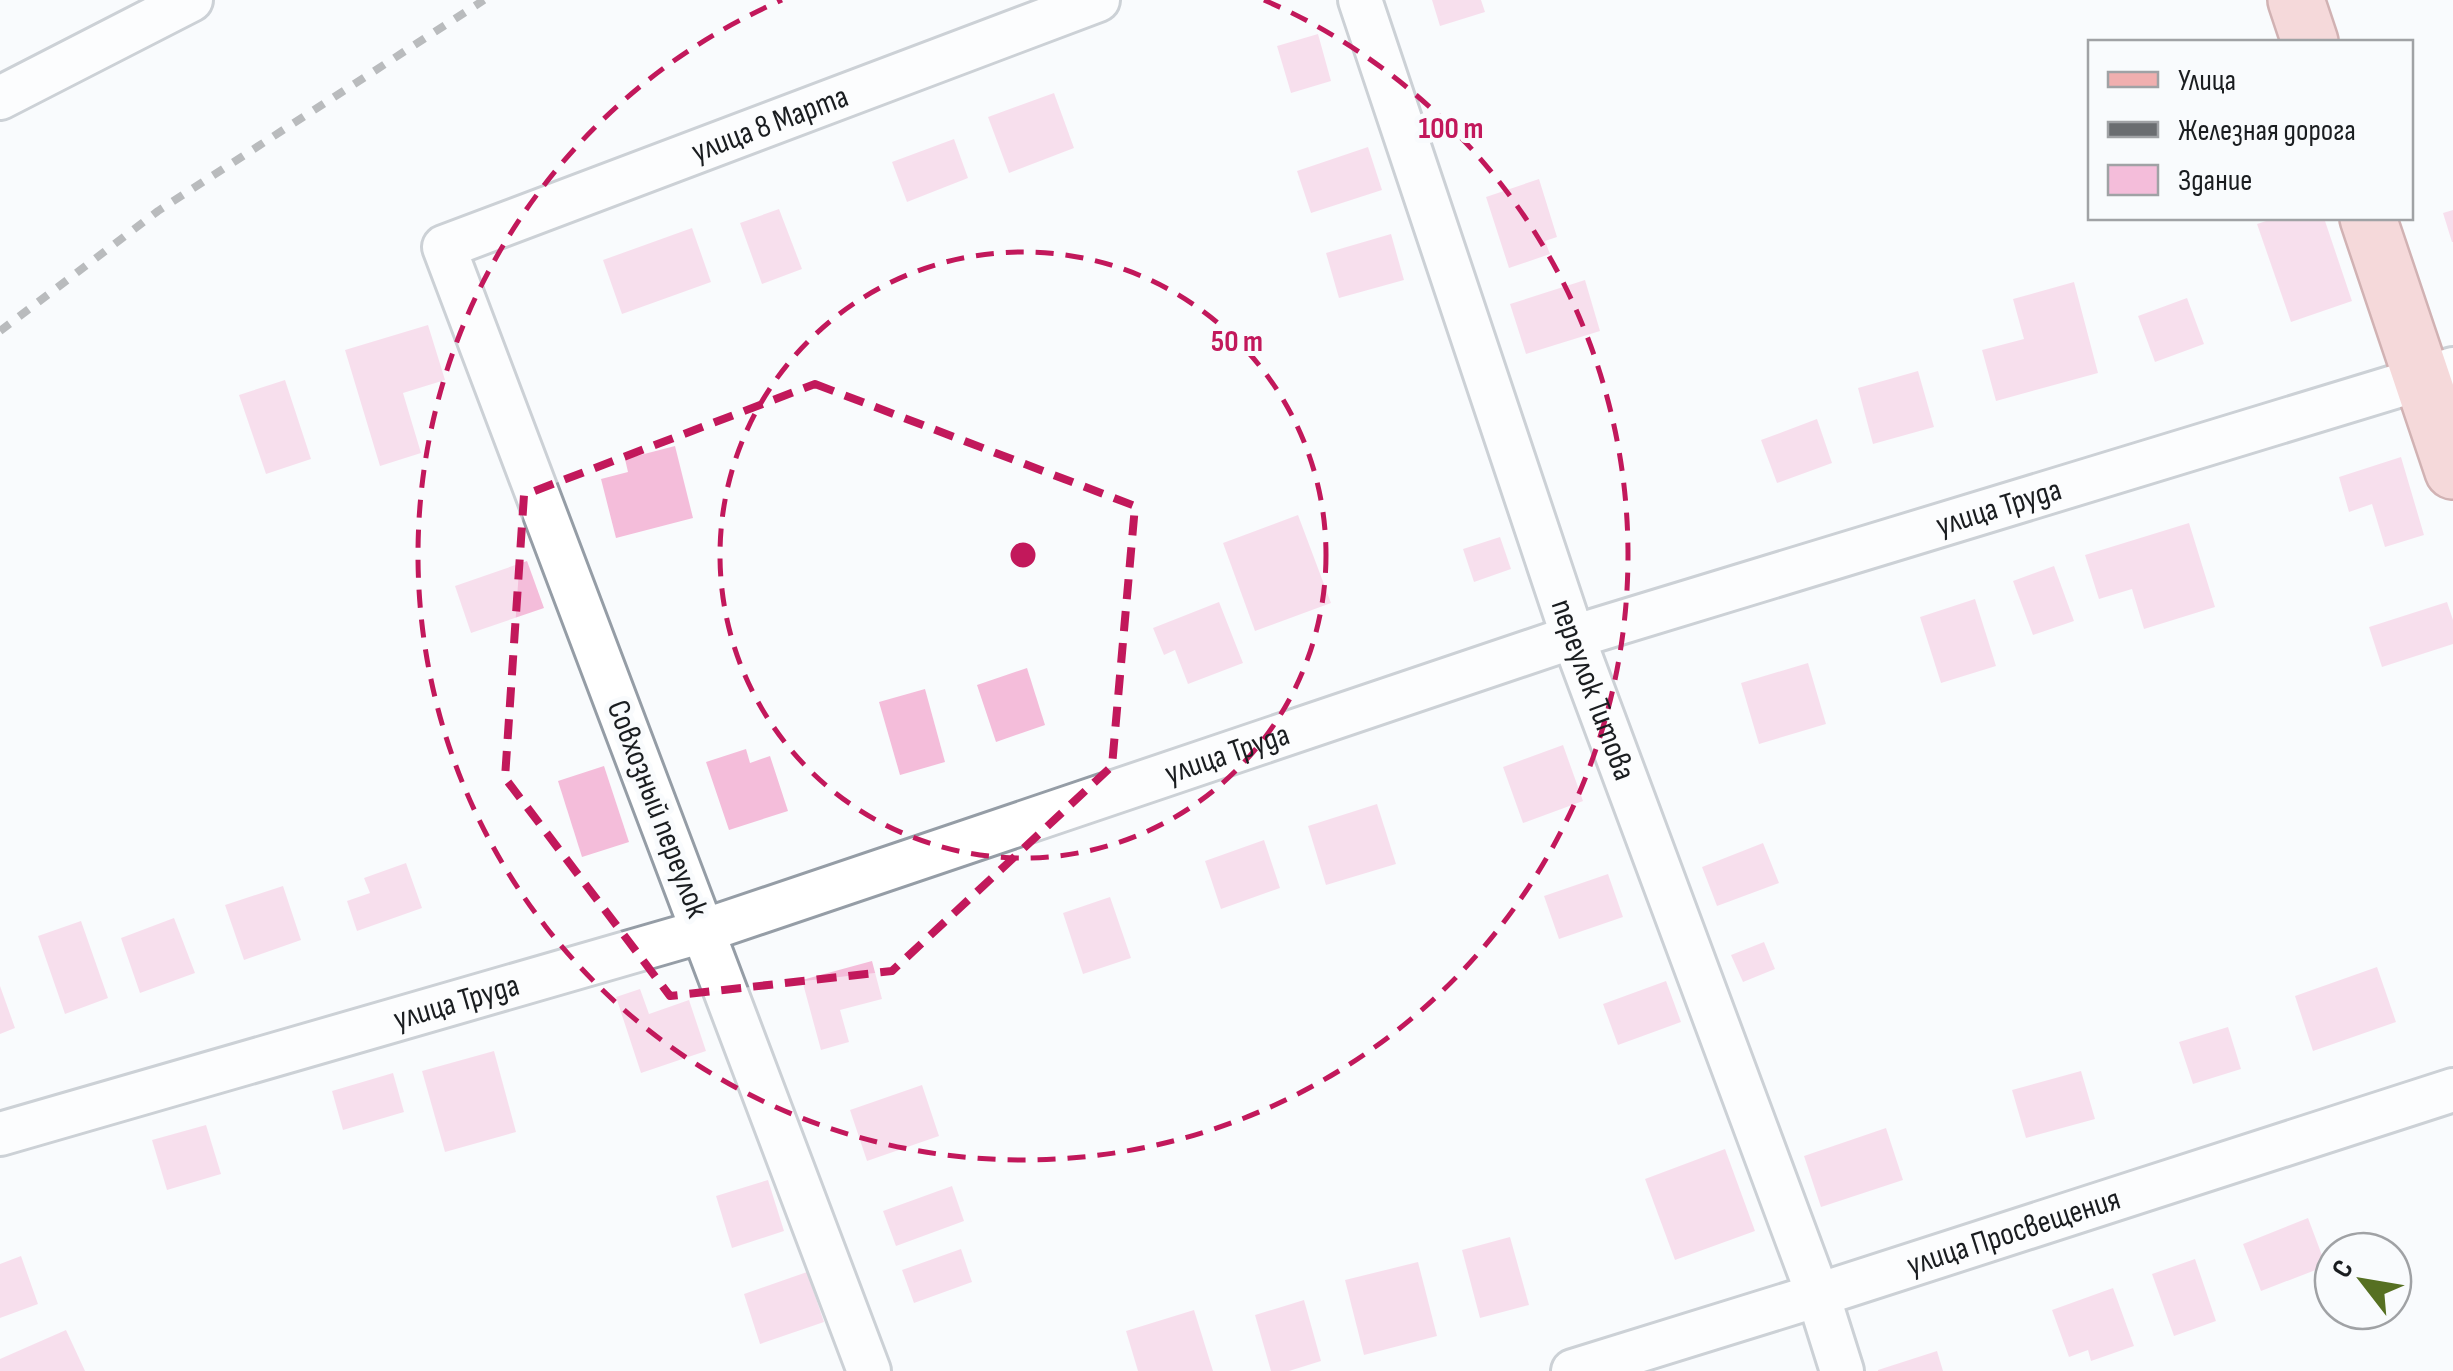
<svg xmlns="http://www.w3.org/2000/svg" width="2453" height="1371" viewBox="0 0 2453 1371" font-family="'Sofia Sans Condensed',sans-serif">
	<rect width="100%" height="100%" fill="#f9fbfd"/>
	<g fill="#f4bdda">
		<path d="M 1432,0 L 1481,0 L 1485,12 L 1440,26 Z"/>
		<path d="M 1318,34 L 1331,81 L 1291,93 L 1277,46 Z"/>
		<path d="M 1054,93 L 1074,148 L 1009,173 L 988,117 Z"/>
		<path d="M 954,139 L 968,178 L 907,202 L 892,162 Z"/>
		<path d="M 1368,147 L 1382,190 L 1311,213 L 1297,171 Z"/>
		<path d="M 1539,179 L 1557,237 L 1545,241 L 1550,254 L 1509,268 L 1486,197 Z"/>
		<path d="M 779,209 L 802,269 L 762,284 L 740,223 Z"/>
		<path d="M 2453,210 L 2453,242 L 2452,242 L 2443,213 Z"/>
		<path d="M 2275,218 L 2324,218 L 2352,301 L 2291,322 L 2257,224 Z"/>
		<path d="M 692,228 L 711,282 L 622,314 L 603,260 Z"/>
		<path d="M 1391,234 L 1404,280 L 1339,298 L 1326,253 Z"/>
		<path d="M 1585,280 L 1600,331 L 1526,354 L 1510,304 Z"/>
		<path d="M 2074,282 L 2098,373 L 1996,401 L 1982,350 L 2024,339 L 2013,299 Z"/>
		<path d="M 2187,298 L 2204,344 L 2155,362 L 2138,316 Z"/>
		<path d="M 428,325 L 445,380 L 403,393 L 421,453 L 380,466 L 345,350 Z"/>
		<path d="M 1918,371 L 1934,427 L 1873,444 L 1858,388 Z"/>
		<path d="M 285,380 L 311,459 L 266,474 L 239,395 Z"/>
		<path d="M 1817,419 L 1832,463 L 1777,483 L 1761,440 Z"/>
		<path d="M 675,446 L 693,518 L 616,538 L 601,479 L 628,472 L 625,459 Z"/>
		<path d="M 2401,457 L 2424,535 L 2385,547 L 2372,504 L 2349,512 L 2339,477 Z"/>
		<path d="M 1298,515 L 1331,603 L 1255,631 L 1223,543 Z"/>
		<path d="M 2189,523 L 2215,607 L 2144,629 L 2132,589 L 2099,599 L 2085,555 Z"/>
		<path d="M 1500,537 L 1511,569 L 1474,582 L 1463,549 Z"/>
		<path d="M 527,561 L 544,608 L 471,633 L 455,586 Z"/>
		<path d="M 2054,566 L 2074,621 L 2033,635 L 2013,581 Z"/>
		<path d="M 1975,599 L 1996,666 L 1941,683 L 1920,617 Z"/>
		<path d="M 1219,602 L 1243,663 L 1188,684 L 1175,650 L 1164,655 L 1153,628 Z"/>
		<path d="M 2447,602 L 2453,620 L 2453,644 L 2382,667 L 2369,627 Z"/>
		<path d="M 1808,663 L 1826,724 L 1759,744 L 1741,683 Z"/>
		<path d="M 1027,668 L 1045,725 L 996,742 L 977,685 Z"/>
		<path d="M 925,689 L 945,762 L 900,775 L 879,702 Z"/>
		<path d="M 1563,745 L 1583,801 L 1523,823 L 1503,767 Z"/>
		<path d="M 746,749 L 750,763 L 770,756 L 788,811 L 729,830 L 706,762 Z"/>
		<path d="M 604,766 L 629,842 L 582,857 L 558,781 Z"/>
		<path d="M 1377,804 L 1396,864 L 1326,885 L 1308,826 Z"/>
		<path d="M 1264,840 L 1280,888 L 1221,909 L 1205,861 Z"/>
		<path d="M 1763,843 L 1779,883 L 1717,906 L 1702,867 Z"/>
		<path d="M 406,863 L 422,908 L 357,931 L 347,901 L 370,893 L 364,878 Z"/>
		<path d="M 1608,874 L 1623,917 L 1559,939 L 1544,896 Z"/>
		<path d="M 283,886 L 301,940 L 244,960 L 225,905 Z"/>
		<path d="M 1110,897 L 1131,958 L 1083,974 L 1063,913 Z"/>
		<path d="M 174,918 L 195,973 L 140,993 L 121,938 Z"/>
		<path d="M 81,921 L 108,998 L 65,1014 L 38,936 Z"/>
		<path d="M 1764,942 L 1775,969 L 1743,982 L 1731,955 Z"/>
		<path d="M 872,961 L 882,999 L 840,1010 L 849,1042 L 821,1050 L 802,980 Z"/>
		<path d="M 2377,967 L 2396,1022 L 2313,1051 L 2295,996 Z"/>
		<path d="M 1666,981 L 1681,1022 L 1618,1045 L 1603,1004 Z"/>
		<path d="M 0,986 L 15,1028 L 0,1034 Z"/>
		<path d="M 640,989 L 649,1014 L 689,1000 L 706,1051 L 641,1073 L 616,997 Z"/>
		<path d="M 2228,1027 L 2241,1069 L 2193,1084 L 2179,1042 Z"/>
		<path d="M 494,1051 L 516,1132 L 445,1152 L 422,1071 Z"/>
		<path d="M 2081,1071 L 2095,1119 L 2026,1138 L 2012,1090 Z"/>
		<path d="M 393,1073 L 404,1112 L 343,1130 L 332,1091 Z"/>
		<path d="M 922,1085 L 939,1136 L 867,1161 L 850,1110 Z"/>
		<path d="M 206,1125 L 221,1174 L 167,1190 L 152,1140 Z"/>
		<path d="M 1886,1128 L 1903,1180 L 1821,1207 L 1804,1156 Z"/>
		<path d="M 1725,1149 L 1755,1231 L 1675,1260 L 1645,1179 Z"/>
		<path d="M 768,1180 L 784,1231 L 732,1248 L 716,1196 Z"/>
		<path d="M 952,1186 L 964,1221 L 896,1246 L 883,1211 Z"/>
		<path d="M 2308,1218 L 2326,1266 L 2261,1291 L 2243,1244 Z"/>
		<path d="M 1510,1237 L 1529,1305 L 1480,1318 L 1462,1250 Z"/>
		<path d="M 961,1249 L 972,1282 L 914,1303 L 902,1270 Z"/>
		<path d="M 21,1256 L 38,1304 L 0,1318 L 0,1264 Z"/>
		<path d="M 2195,1259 L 2216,1321 L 2174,1336 L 2152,1274 Z"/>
		<path d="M 1418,1262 L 1437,1336 L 1364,1355 L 1345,1280 Z"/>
		<path d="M 807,1272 L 824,1322 L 760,1344 L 744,1294 Z"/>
		<path d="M 2113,1288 L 2134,1346 L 2091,1361 L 2088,1350 L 2069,1357 L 2052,1310 Z"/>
		<path d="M 1304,1300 L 1321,1361 L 1289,1371 L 1271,1371 L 1255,1315 Z"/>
		<path d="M 1194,1310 L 1213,1371 L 1138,1371 L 1126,1331 Z"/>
		<path d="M 66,1330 L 85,1371 L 0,1371 L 0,1359 Z"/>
		<path d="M 1937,1351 L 1943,1371 L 1878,1371 L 1878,1370 Z"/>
	</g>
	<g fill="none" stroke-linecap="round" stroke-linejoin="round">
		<g stroke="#959da6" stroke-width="48">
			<g id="minor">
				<path id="s1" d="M 1360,0 L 1573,637 L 1818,1295 L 1842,1371"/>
				<path d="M 0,98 L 191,0"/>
				<path id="s2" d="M 0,1134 L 703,931 L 1573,637 L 2453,369"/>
				<path id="s3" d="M 869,1371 L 444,247 L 1098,0"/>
				<path id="s4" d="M 1573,1371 L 1818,1295 L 2453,1090"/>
			</g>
		</g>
		<g stroke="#9f595a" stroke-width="60">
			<g id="primary">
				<path d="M 2296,0 L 2310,42"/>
				<path d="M 2368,218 L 2453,471"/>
			</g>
		</g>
		<use href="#minor" stroke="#fff" stroke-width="42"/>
		<use href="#primary" stroke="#f0afaf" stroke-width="55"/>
		<path stroke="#6a6d70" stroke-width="8" stroke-dasharray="12 12" stroke-linecap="butt" d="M 0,331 L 158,211 L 484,0"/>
	</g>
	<path d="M0 0H2453V1371H0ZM 815,384 L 1135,506 L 1112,766 L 892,971 L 670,996 L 505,778 L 524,495 Z" fill="#f9fbfd" fill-opacity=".55" fill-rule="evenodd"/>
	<path fill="none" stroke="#c2185b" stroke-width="8" stroke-dasharray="20 12" stroke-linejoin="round" d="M 815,384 L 1135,506 L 1112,766 L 892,971 L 670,996 L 505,778 L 524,495 Z"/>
	<g fill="none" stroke="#c2185b" stroke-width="5" stroke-dasharray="18 12">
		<circle cx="1023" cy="555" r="303"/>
		<path d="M1264 0A605 605 0 1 1 782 0"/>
	</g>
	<g text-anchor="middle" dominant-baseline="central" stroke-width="10" stroke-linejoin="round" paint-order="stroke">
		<g font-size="32" fill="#1a1d20" stroke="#f9fbfd">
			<text stroke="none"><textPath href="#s3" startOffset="1550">улица 8 Марта</textPath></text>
			<text stroke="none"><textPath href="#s2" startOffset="2095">улица Труда</textPath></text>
			<text stroke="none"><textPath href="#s1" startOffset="728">переулок Титова</textPath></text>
			<text stroke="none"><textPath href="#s2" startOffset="1285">улица Труда</textPath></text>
			<text transform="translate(657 809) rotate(69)">Совхозный переулок</text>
			<text stroke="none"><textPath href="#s2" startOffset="475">улица Труда</textPath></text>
			<text stroke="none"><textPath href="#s4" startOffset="462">улица Просвещения</textPath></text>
		</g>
	</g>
	<circle cx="1023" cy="555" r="15" fill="#c2185b" stroke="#f9fbfd" stroke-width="5"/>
	<g font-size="30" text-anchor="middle" font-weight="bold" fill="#c2185b" stroke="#f9fbfd" stroke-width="10" stroke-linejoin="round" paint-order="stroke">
		<text x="1451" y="138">100 m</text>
		<text x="1237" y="351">50 m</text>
	</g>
	<rect x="2088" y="40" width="325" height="180" fill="#f9fbfd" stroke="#a0a2a5" stroke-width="2.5"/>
	<rect x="2108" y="72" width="50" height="15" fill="#f0afaf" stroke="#a0a2a5" stroke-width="2.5"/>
	<text x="2178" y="90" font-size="30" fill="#1a1d20">Улица</text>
	<rect x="2108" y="122" width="50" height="15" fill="#6a6d70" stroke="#a0a2a5" stroke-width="2.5"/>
	<text x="2178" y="140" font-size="30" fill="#1a1d20">Железная дорога</text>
	<rect x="2108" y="165" width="50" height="30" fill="#f4bdda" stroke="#a0a2a5" stroke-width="2.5"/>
	<text x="2178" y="190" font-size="30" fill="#1a1d20">Здание</text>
	<g transform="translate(2363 1281) rotate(301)"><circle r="48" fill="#f9fbfd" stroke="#a0a2a5" stroke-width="2.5"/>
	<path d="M0-8L18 38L0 25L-18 38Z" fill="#567022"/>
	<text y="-15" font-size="28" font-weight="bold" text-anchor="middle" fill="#1a1d20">С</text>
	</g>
</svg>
